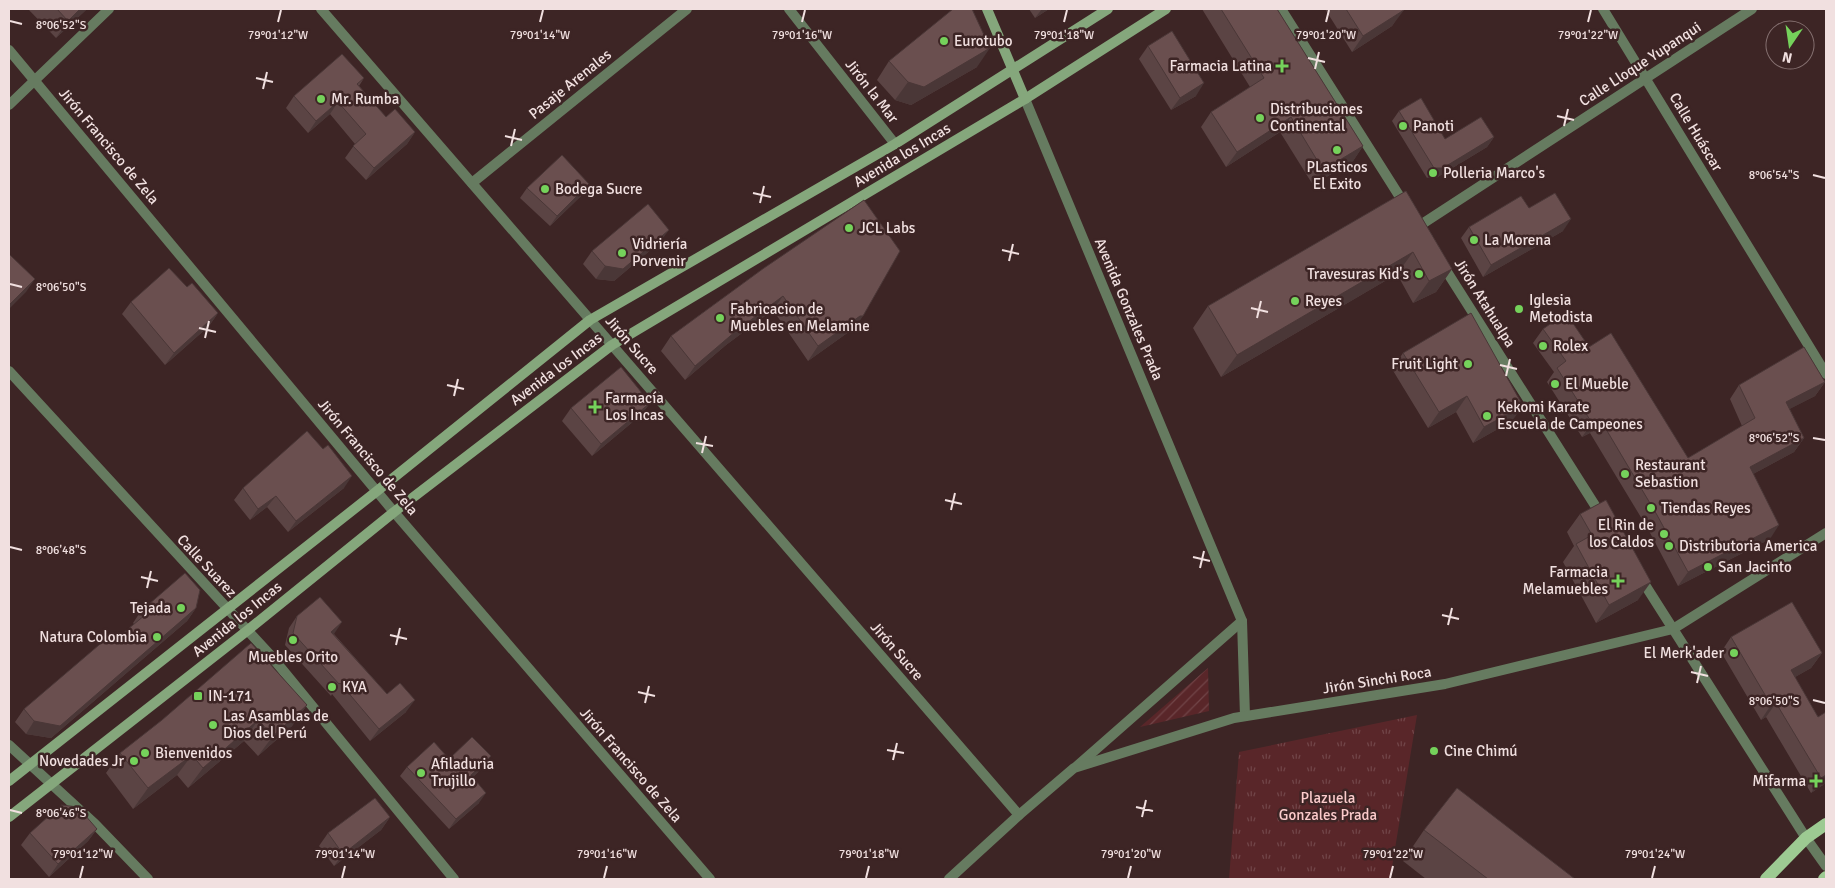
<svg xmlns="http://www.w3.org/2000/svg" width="1835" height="888" viewBox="0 0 1835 888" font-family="Signika,sans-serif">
	<defs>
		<pattern id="park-tufts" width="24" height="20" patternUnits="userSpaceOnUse" patternTransform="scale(1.25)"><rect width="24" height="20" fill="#592629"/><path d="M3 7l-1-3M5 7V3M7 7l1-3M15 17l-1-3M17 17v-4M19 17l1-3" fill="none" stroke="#714548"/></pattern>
		<pattern id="garden-furrows" width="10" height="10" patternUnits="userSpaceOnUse" patternTransform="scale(1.25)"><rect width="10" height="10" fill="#592629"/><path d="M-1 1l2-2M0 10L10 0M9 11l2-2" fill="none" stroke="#714548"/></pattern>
	</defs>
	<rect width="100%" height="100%" fill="#3d2525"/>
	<path fill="url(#park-tufts)" d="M 1417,715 L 1390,879 L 1229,879 L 1239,752 Z"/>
	<path fill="url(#garden-furrows)" d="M 1208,668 L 1209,711 L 1140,727 Z"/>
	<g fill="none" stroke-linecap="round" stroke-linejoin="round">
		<g stroke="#667b60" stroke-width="10">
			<path d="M 321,9 L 1019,815"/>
			<path d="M 789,9 L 895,144"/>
			<path d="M 1281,9 L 1405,205"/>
			<path d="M 1603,9 L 1826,374"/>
			<path d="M 9,50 L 394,512 L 710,879"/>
			<path d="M 1025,99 L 1242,621 L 1245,716"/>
			<path d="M 9,105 L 109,9"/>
			<path d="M 472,183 L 687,9"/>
			<path d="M 1419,226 L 1752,9"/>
			<path d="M 1442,264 L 1603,518"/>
			<path d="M 9,371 L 272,657 L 454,879"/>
			<path d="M 1640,577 L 1806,838 L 1826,866"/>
			<path d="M 9,745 L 95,824 L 148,879"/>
			<path d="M 1077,766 L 1242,621"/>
			<path d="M 949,879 L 1019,815 L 1074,768 L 1234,718 L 1445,684 L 1673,629 L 1826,533"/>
		</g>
		<g stroke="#85a77c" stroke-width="10">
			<path d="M 987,9 L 1025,99"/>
			<path d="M 9,781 L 377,491 L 590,320 L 895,144 L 1108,9"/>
			<path d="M 9,817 L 248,630 L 394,512 L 612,345 L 1025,99 L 1166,9"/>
		</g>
		<g stroke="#9dca92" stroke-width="12">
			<path d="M 1766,879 L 1806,838 L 1826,824"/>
			<path d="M 1824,879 L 1826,877"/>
		</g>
	</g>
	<g fill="#5b4444">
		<path d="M 28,9 L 87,9 L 56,38 Z"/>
		<path d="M 1029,9 L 1049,9 L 1035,18 Z"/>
		<path d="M 1202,9 L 1277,9 L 1363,146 L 1353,161 L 1313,185 L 1280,132 L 1226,167 L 1201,127 L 1211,112 L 1250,87 Z"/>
		<path d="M 1325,9 L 1403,9 L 1392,26 L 1352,52 Z"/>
		<path d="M 1148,46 L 1196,96 L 1171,110 L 1139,59 Z"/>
		<path d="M 889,61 L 977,67 L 911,105 L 895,100 L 877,80 Z"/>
		<path d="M 364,78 L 359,86 L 386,117 L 415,132 L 407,144 L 366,180 L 345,158 L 355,144 L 330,114 L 308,133 L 286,108 L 294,96 Z"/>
		<path d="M 1399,111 L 1445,139 L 1494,137 L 1487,147 L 1436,178 L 1427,178 L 1392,121 Z"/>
		<path d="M 527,188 L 583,194 L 550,226 L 520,198 Z"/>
		<path d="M 1406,191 L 1452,269 L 1436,292 L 1413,303 L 1397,274 L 1221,377 L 1193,328 L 1208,306 Z"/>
		<path d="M 1529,208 L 1563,231 L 1483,277 L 1461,238 L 1469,227 Z"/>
		<path d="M 660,242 L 614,281 L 596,279 L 583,264 L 592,251 Z"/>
		<path d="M 764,268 L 853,331 L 850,331 L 808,361 L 773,310 L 726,345 L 685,380 L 661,351 L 671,336 Z"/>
		<path d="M 131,302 L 218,313 L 209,326 L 165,365 L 122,314 Z"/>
		<path d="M 1543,329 L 1589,347 L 1688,458 L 1742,426 L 1730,399 L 1739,385 L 1825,382 L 1815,396 L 1789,409 L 1804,438 L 1794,452 L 1753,474 L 1770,539 L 1678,586 L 1648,529 L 1590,433 L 1582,437 L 1547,382 L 1554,372 L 1533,343 Z"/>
		<path d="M 1403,353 L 1512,421 L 1473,443 L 1456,412 L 1428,428 L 1392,369 Z"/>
		<path d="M 650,403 L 641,415 L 592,456 L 562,421 L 571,408 Z"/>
		<path d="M 323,449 L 344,488 L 288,532 L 267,507 L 250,520 L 234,500 L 243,488 Z"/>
		<path d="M 1580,514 L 1638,600 L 1596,623 L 1563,562 L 1574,546 L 1567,532 Z"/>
		<path d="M 196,608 L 187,621 L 51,738 L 26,734 L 15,722 L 24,709 L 110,644 L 134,624 L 133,623 L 141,611 Z"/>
		<path d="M 297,616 L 334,634 L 387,694 L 406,712 L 370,741 L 332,694 L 331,696 L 285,645 L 289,628 Z"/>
		<path d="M 1731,637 L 1822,653 L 1811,668 L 1795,677 L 1818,717 L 1826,712 L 1826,783 L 1811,793 L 1766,717 L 1761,720 L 1721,652 Z"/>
		<path d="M 307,705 L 292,726 L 258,756 L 244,741 L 188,788 L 177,775 L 133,809 L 106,773 L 120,753 Z"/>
		<path d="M 449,759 L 484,766 L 473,777 L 479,803 L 449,829 L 400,776 L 407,767 Z"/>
		<path d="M 390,817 L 381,830 L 334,866 L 319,846 L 328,833 Z"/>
		<path d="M 97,829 L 88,841 L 49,877 L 21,845 L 30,833 Z"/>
		<path d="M 1424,830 L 1575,879 L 1426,879 L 1403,861 Z"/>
	</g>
	<g fill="#4a3737">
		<path d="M 80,9 L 87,9 L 56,38 L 68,21 Z"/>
		<path d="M 1042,9 L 1049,9 L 1035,18 Z"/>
		<path d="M 1404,10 L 1392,26 L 1352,52 L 1363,36 Z"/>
		<path d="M 990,48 L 977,67 L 911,105 L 895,100 L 908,82 Z"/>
		<path d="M 1204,83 L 1196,96 L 1171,110 L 1180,98 Z"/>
		<path d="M 338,102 L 330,114 L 308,133 L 316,121 Z"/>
		<path d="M 1291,117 L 1280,132 L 1226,167 L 1237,152 Z"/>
		<path d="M 415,132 L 407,144 L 366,180 L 374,168 Z"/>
		<path d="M 1494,137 L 1487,147 L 1436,178 L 1427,178 L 1434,168 Z"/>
		<path d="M 1363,146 L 1353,161 L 1313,185 L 1323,170 Z"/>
		<path d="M 589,184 L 583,194 L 550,226 L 557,216 Z"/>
		<path d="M 1571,219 L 1563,231 L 1483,277 L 1491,265 Z"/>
		<path d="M 669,230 L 660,242 L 614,281 L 596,279 L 605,266 Z"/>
		<path d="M 1413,252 L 1397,274 L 1221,377 L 1237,355 Z"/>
		<path d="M 1452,269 L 1436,292 L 1413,303 L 1429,281 Z"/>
		<path d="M 35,279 L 26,292 L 9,309 L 9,305 Z"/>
		<path d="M 783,296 L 773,310 L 726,345 L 685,380 L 695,366 L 736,331 Z"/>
		<path d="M 218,313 L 209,326 L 165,365 L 174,353 Z"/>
		<path d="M 860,316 L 863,316 L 853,331 L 850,331 L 808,361 L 818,346 Z"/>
		<path d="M 1825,382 L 1815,396 L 1776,416 L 1786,402 Z"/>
		<path d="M 1467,396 L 1456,412 L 1428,428 L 1439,412 Z"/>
		<path d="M 650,403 L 641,415 L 592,456 L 601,444 Z"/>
		<path d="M 1523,406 L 1512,421 L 1473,443 L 1484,427 Z"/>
		<path d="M 1600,419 L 1590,433 L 1582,437 L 1592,423 Z"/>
		<path d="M 1804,438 L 1794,452 L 1740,481 L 1750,467 Z"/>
		<path d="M 352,476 L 344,488 L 288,532 L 296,521 Z"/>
		<path d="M 276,496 L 267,507 L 250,520 L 258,509 Z"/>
		<path d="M 1779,525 L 1770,539 L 1678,586 L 1688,572 Z"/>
		<path d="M 1651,582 L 1638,600 L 1596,623 L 1609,605 Z"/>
		<path d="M 196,608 L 187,621 L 51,738 L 26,734 L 34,721 Z"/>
		<path d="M 342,622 L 334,634 L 323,643 L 331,632 Z"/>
		<path d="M 1822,653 L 1811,668 L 1781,685 L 1791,670 Z"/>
		<path d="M 415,700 L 406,712 L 370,741 L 379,729 Z"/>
		<path d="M 1776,703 L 1766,717 L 1761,720 L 1771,705 Z"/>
		<path d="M 307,705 L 292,726 L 258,756 L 273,736 Z"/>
		<path d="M 258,720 L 244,741 L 188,788 L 203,768 Z"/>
		<path d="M 192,755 L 177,775 L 133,809 L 148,788 Z"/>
		<path d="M 491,756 L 484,766 L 464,785 L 471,775 Z"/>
		<path d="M 1826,775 L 1826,783 L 1811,793 L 1821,778 Z"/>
		<path d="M 486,793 L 479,803 L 449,829 L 456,819 Z"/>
		<path d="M 390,817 L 381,830 L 334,866 L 343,854 Z"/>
		<path d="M 97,829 L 88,841 L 49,877 L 58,864 Z"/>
	</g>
	<g fill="#6a4f4f" stroke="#4a3737">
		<path d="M 57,9 L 80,9 L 68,21 Z"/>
		<path d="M 953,9 L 972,9 L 990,48 L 924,87 L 908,82 L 889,61 Z"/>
		<path d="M 1221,9 L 1277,9 L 1363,146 L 1323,170 L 1291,117 L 1237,152 L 1211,112 L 1264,78 Z"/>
		<path d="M 1346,9 L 1403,9 L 1404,10 L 1363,36 Z"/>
		<path d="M 1172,31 L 1204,83 L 1180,98 L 1148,46 Z"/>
		<path d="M 342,54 L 364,78 L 357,84 L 386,117 L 395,109 L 415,132 L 374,168 L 353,146 L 366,134 L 338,102 L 316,121 L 294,96 Z"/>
		<path d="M 1421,98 L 1445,139 L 1481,117 L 1494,137 L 1443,168 L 1434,168 L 1399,111 Z"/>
		<path d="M 562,155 L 589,184 L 557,216 L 527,188 Z"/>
		<path d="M 1406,191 L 1452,269 L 1429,281 L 1413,252 L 1237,355 L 1208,306 Z"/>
		<path d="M 1555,193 L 1571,219 L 1491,265 L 1469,227 L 1521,196 L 1529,208 Z"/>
		<path d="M 864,200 L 900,251 L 863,316 L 860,316 L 818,346 L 783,296 L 736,331 L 695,366 L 671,336 L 764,268 Z"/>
		<path d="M 648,204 L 669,230 L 623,269 L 605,266 L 592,251 Z"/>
		<path d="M 9,254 L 35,279 L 9,305 Z"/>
		<path d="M 169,268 L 187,287 L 192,283 L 218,313 L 174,353 L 131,302 Z"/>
		<path d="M 1471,313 L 1523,406 L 1484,427 L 1467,396 L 1439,412 L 1403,353 Z"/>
		<path d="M 1566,313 L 1589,347 L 1611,333 L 1688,458 L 1755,418 L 1739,385 L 1804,347 L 1825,382 L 1786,402 L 1804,438 L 1750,467 L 1779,525 L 1688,572 L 1657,515 L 1600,419 L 1592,423 L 1557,368 L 1566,361 L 1543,329 Z"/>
		<path d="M 621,367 L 650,403 L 601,444 L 571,408 Z"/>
		<path d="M 307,431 L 323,449 L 328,445 L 352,476 L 296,521 L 276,496 L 258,509 L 243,488 Z"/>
		<path d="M 1606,500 L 1651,582 L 1609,605 L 1576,544 L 1592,535 L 1580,514 Z"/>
		<path d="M 185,573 L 200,590 L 196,608 L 60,726 L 34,721 L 24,709 L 106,639 L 110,644 L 145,615 L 141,611 Z"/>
		<path d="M 320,597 L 342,622 L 331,632 L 387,694 L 400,683 L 415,700 L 379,729 L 340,683 L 339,684 L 293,633 L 297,616 Z"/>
		<path d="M 1792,602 L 1822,653 L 1791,670 L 1818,717 L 1826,712 L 1826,775 L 1821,778 L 1776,703 L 1771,705 L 1731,637 Z"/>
		<path d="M 251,643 L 307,705 L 273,736 L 258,720 L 203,768 L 192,755 L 148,788 L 120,753 L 162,720 Z"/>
		<path d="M 472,737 L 491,756 L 471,775 L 486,793 L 456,819 L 407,767 L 434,742 L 449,759 Z"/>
		<path d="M 1457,788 L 1575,879 L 1488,879 L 1424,830 Z"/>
		<path d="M 375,798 L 390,817 L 343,854 L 328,833 Z"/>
		<path d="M 61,805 L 78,807 L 97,829 L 58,864 L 30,833 Z"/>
	</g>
	<path fill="none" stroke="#f1e0e0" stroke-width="2" d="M 10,21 L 22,24M 278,22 L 281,10M 540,22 L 543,10M 802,22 L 805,10M 1064,22 L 1067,10M 1326,22 L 1329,10M 1588,22 L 1591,10M 1308,58 L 1325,62M 1315,69 L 1319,52M 256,78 L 273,82M 263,89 L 267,72M 1557,116 L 1574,120M 1564,126 L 1568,109M 505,136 L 522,140M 511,146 L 515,129M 1813,175 L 1825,178M 753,193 L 771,197M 760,203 L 764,186M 1002,250 L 1019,254M 1009,261 L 1013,244M 10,284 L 22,287M 1251,308 L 1268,312M 1257,318 L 1261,301M 199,328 L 216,332M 205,338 L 209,321M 1500,365 L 1517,369M 1506,376 L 1510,359M 447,385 L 464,389M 454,396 L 458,379M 1813,438 L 1825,440M 696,443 L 713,446M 702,453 L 706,436M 945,500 L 962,504M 951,510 L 955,493M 10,547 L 22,550M 1193,557 L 1210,561M 1200,568 L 1204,551M 141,577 L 158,581M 147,588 L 151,571M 1442,615 L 1459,619M 1448,625 L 1452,608M 390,635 L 407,639M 396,645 L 400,628M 1691,672 L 1708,676M 1697,683 L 1701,666M 638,692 L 655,696M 1813,700 L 1825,703M 645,703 L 649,686M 887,750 L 904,753M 893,760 L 897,743M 1136,807 L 1153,811M 10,810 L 22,813M 1142,817 L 1146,800M 80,878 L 83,866M 342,878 L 345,866M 604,878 L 607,866M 866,878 L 869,866M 1128,878 L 1131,866M 1390,878 L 1393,866M 1652,878 L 1655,866"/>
	<g fill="#75d25b" stroke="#3d2525" stroke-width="2">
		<circle cx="944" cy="41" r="5"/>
		<path d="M1279.5 58.5h5v5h5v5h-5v5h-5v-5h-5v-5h5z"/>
		<circle cx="321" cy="99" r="5"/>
		<circle cx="1260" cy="118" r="5"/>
		<circle cx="1403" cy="126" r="5"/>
		<circle cx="1337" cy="150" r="5"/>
		<circle cx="1433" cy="173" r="5"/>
		<circle cx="545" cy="189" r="5"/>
		<circle cx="849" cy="228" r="5"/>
		<circle cx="1474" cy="240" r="5"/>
		<circle cx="622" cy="253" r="5"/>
		<circle cx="1419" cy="274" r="5"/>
		<circle cx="1295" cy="301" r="5"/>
		<circle cx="1519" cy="309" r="5"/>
		<circle cx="720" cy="318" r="5"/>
		<circle cx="1543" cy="346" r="5"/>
		<circle cx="1468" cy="364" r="5"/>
		<circle cx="1555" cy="384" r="5"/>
		<path d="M592.5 399.5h5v5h5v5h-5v5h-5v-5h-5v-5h5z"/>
		<circle cx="1487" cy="416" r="5"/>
		<circle cx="1625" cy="474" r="5"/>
		<circle cx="1651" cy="508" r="5"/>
		<circle cx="1664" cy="534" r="5"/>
		<circle cx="1669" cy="546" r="5"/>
		<circle cx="1708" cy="567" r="5"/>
		<path d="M1615.5 573.5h5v5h5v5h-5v5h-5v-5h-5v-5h5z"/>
		<circle cx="181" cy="608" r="5"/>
		<circle cx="157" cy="637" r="5"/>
		<circle cx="293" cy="640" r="5"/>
		<circle cx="1734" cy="653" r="5"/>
		<circle cx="332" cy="687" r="5"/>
		<rect x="193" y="691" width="10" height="10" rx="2.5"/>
		<circle cx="213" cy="725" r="5"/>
		<circle cx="1434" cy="751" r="5"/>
		<circle cx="145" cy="753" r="5"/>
		<circle cx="134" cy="761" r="5"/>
		<circle cx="421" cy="773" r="5"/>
		<path d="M1813.5 773.5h5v5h5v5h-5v5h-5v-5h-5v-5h5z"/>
	</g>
	<g text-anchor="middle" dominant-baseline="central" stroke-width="5" stroke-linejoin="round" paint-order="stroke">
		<g font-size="15" fill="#f1e0e0" stroke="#3d2525" text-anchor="start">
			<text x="954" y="41">Eurotubo</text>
			<text x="1272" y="66" text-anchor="end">Farmacia Latina</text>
			<text x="331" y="99">Mr. Rumba</text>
			<text x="1270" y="109">Distribuciones<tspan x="1270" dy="17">Continental</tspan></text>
			<text x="1413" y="126">Panoti</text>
			<text x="1337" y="167" text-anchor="middle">PLasticos<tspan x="1337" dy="17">El Exito</tspan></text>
			<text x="1443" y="173">Polleria Marco's</text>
			<text x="555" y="189">Bodega Sucre</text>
			<text x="859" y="228">JCL Labs</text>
			<text x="1484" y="240">La Morena</text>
			<text x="632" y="244">Vidriería<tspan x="632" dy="17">Porvenir</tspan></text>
			<text x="1409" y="274" text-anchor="end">Travesuras Kid's</text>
			<text x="1529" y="300">Iglesia<tspan x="1529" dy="17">Metodista</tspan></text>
			<text x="1305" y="301">Reyes</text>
			<text x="730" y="309">Fabricacion de<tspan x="730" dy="17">Muebles en Melamine</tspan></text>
			<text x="1553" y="346">Rolex</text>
			<text x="1458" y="364" text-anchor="end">Fruit Light</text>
			<text x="1565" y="384">El Mueble</text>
			<text x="605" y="398">Farmacía<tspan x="605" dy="17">Los Incas</tspan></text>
			<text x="1497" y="407">Kekomi Karate<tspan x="1497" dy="17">Escuela de Campeones</tspan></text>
			<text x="1635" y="465">Restaurant<tspan x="1635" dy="17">Sebastion</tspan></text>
			<text x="1661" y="508">Tiendas Reyes</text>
			<text x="1654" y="525" text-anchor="end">El Rin de<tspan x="1654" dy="17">los Caldos</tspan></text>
			<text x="1679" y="546">Distributoria America</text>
			<text x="1718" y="567">San Jacinto</text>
			<text x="1608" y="572" text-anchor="end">Farmacia<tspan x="1608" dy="17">Melamuebles</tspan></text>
			<text x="171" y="608" text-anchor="end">Tejada</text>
			<text x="147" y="637" text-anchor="end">Natura Colombia</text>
			<text x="1724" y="653" text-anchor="end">El Merk'ader</text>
			<text x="293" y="657" text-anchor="middle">Muebles Orito</text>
			<text x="342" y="687">KYA</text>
			<text x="208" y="696">IN-171</text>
			<text x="223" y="716">Las Asamblas de<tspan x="223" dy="17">Dios del Perú</tspan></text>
			<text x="1444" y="751">Cine Chimú</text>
			<text x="155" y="753">Bienvenidos</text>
			<text x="124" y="761" text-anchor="end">Novedades Jr</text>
			<text x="431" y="764">Afiladuria<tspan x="431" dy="17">Trujillo</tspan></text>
			<text x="1806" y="781" text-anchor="end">Mifarma</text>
		</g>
		<g font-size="15" fill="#f1e0e0" stroke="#3d2525">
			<text transform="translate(1640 64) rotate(-33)">Calle Lloque Yupanqui</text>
			<text transform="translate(570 84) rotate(-39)">Pasaje Arenales</text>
			<text transform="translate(872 91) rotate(52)">Jirón la Mar</text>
			<text transform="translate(1696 132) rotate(59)">Calle Huáscar</text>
			<text transform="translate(109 146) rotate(50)">Jirón Francisco de Zela</text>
			<text transform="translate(902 155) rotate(-31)">Avenida los Incas</text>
			<text transform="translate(1485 303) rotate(58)">Jirón Atahualpa</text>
			<text transform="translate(1129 309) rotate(67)">Avenida Gonzales Prada</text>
			<text transform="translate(632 345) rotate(49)">Jirón Sucre</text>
			<text transform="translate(556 369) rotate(-37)">Avenida los Incas</text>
			<text transform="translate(368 457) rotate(50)">Jirón Francisco de Zela</text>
			<text transform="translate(207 566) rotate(47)">Calle Suarez</text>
			<text transform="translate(237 619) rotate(-39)">Avenida los Incas</text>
			<text transform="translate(897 651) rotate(49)">Jirón Sucre</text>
			<text transform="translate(1377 680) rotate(-9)">Jirón Sinchi Roca</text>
			<text transform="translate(631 765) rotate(49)">Jirón Francisco de Zela</text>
		</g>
		<g font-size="15" fill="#fbcbcb" stroke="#3d2525">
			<text x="1328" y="798">Plazuela<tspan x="1328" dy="17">Gonzales Prada</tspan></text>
		</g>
	</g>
	<g font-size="12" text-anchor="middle" fill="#f1e0e0" stroke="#3d2525" stroke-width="5" stroke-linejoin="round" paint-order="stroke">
		<text x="61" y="29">8°06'52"S</text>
		<text x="278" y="39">79°01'12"W</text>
		<text x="540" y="39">79°01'14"W</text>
		<text x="802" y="39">79°01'16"W</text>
		<text x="1064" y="39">79°01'18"W</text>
		<text x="1326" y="39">79°01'20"W</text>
		<text x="1588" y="39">79°01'22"W</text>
		<text x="1774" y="179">8°06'54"S</text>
		<text x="61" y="291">8°06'50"S</text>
		<text x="1774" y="442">8°06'52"S</text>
		<text x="61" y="554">8°06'48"S</text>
		<text x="1774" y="705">8°06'50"S</text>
		<text x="61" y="817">8°06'46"S</text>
		<text x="83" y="858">79°01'12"W</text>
		<text x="345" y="858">79°01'14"W</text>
		<text x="607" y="858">79°01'16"W</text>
		<text x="869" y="858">79°01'18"W</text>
		<text x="1131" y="858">79°01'20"W</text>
		<text x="1393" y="858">79°01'22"W</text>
		<text x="1655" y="858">79°01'24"W</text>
	</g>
	<rect width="1835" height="888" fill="none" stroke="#f1e0e0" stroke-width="20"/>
	<g transform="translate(1790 45) rotate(193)"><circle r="24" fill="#3d2525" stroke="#857070"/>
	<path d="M0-4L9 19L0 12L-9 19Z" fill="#75d25b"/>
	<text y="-8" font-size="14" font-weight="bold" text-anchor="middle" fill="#f1e0e0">N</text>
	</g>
</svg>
